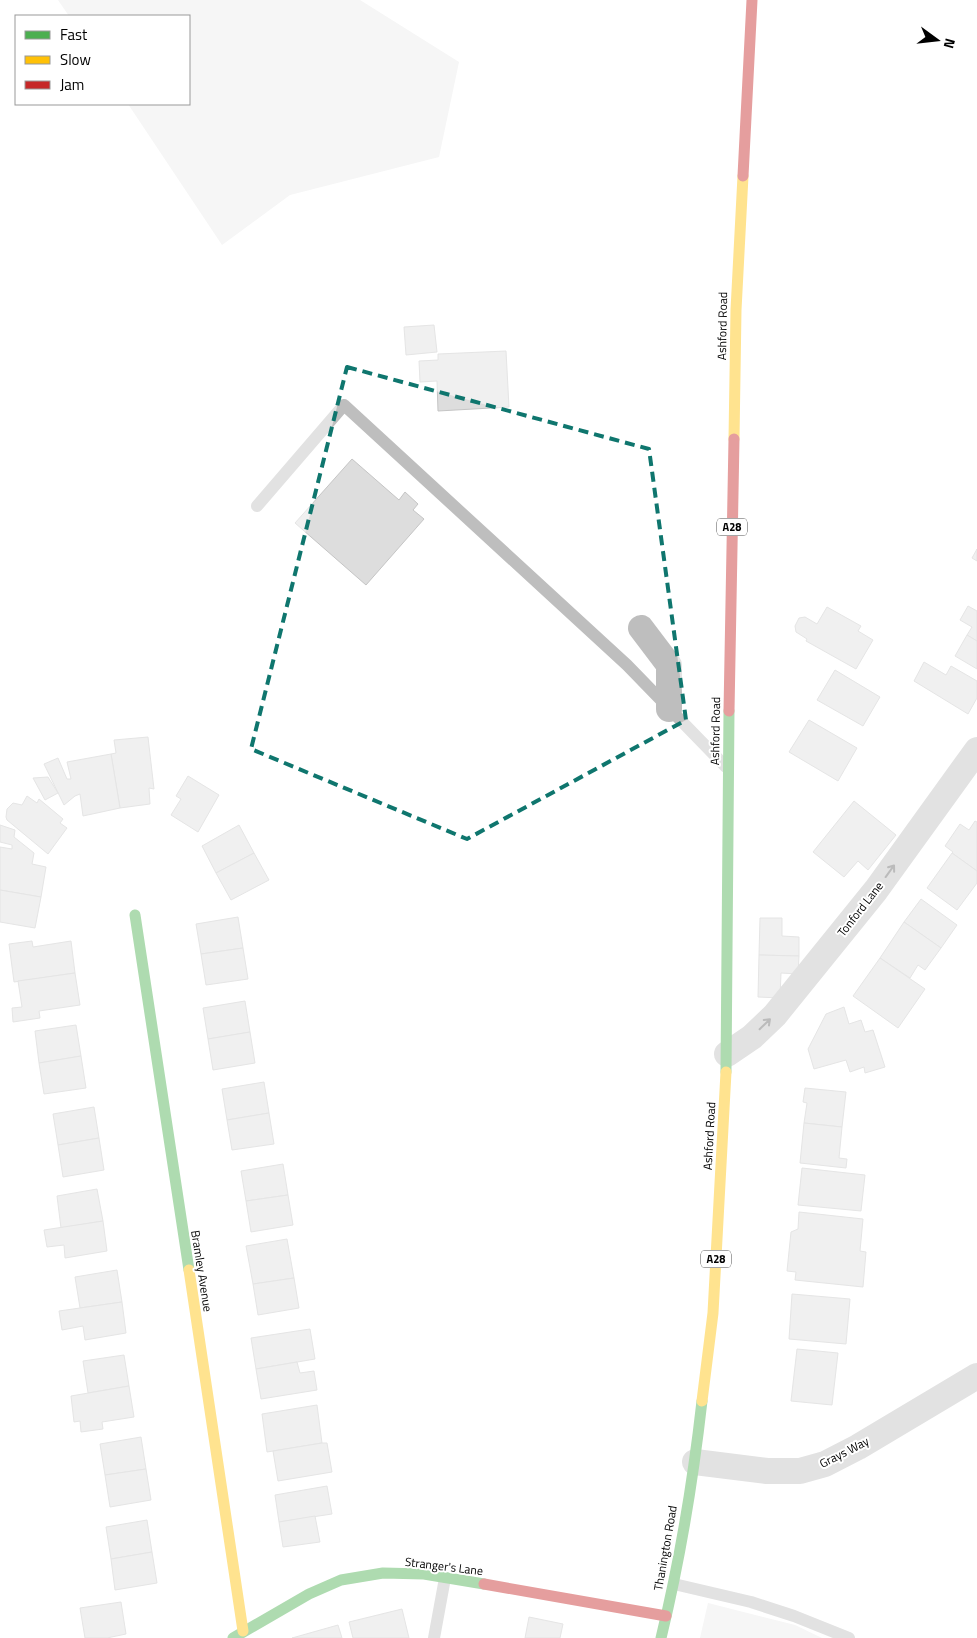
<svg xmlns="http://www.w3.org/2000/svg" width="977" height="1638" viewBox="0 0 977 1638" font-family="'Titillium Web',sans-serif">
	<rect width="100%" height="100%" fill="#fff"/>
	<g fill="#eaeaea">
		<path d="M 58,0 L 360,0 L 459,62 L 439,157 L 290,195 L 222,245 L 128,104 L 189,104 L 189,16 L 69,16 Z"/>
		<path d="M 708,1603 L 795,1625 L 822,1638 L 700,1638 Z"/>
	</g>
	<g fill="#ddd" stroke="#c5c5c5">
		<path d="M 434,325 L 437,352 L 406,355 L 404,327 Z"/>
		<path d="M 506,351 L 509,407 L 438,411 L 437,381 L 420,382 L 419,361 L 438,360 L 438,354 Z"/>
		<path d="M 352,459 L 399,500 L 405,492 L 418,504 L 413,510 L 424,519 L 366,585 L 295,523 Z"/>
		<path d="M 977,549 L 977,561 L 972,558 Z"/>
		<path d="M 968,606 L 977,611 L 977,641 L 967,635 L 972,627 L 960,620 Z"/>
		<path d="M 827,607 L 861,626 L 858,631 L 873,640 L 856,669 L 806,641 L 807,639 L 796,632 L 795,626 L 799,618 L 805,617 L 817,624 Z"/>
		<path d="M 967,635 L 977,641 L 977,669 L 955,656 Z"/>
		<path d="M 924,662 L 946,675 L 951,666 L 977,681 L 977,698 L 968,714 L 914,681 Z"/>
		<path d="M 835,670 L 880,697 L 863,726 L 817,700 Z"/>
		<path d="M 809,720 L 857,748 L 838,781 L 789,752 Z"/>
		<path d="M 148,737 L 154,789 L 149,788 L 150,804 L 120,808 L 111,754 L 116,753 L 114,740 Z"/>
		<path d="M 111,754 L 120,808 L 83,816 L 80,794 L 75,796 L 64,805 L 44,764 L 58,758 L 67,779 L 71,779 L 67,762 Z"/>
		<path d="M 188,776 L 219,795 L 198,832 L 171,815 L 181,799 L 176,796 Z"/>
		<path d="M 48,777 L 58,793 L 45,800 L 33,778 Z"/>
		<path d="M 27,796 L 37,803 L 39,799 L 63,819 L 60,823 L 67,828 L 48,854 L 7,820 L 6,817 L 7,809 L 13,803 L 22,805 Z"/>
		<path d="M 854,801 L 896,835 L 868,870 L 858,861 L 844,877 L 813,852 Z"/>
		<path d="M 975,821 L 977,822 L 977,871 L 952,853 L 953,852 L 945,846 L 960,824 L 969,830 Z"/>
		<path d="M 0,825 L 15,830 L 14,837 L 34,853 L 32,864 L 46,867 L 41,897 L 0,890 L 0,847 L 12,849 L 12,845 L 0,842 Z"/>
		<path d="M 239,825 L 254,853 L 216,873 L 202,846 Z"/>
		<path d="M 254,853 L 269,880 L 231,900 L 216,873 Z"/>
		<path d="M 952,853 L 977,871 L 977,883 L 957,910 L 927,888 Z"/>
		<path d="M 0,890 L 41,897 L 35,928 L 0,922 Z"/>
		<path d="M 921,899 L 957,925 L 941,948 L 904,922 Z"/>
		<path d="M 238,917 L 243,948 L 201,954 L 196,924 Z"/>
		<path d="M 760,918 L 782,918 L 782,936 L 799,937 L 799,956 L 759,955 Z"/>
		<path d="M 904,922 L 941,948 L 925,970 L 918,965 L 910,978 L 880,958 Z"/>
		<path d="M 32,941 L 33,947 L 71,941 L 75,973 L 14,982 L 9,944 Z"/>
		<path d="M 243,948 L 248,979 L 206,985 L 201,954 Z"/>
		<path d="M 759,955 L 799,956 L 798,974 L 781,973 L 780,998 L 758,997 Z"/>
		<path d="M 880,958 L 925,989 L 898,1028 L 853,996 Z"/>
		<path d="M 75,973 L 80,1005 L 39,1011 L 40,1018 L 13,1022 L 12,1008 L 22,1007 L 18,981 Z"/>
		<path d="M 245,1001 L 250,1032 L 208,1039 L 203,1008 Z"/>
		<path d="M 844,1007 L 849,1024 L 861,1020 L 865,1032 L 873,1030 L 885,1067 L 865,1073 L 864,1067 L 850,1072 L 846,1060 L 814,1069 L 808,1049 L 826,1014 Z"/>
		<path d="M 76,1025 L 81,1056 L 39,1063 L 35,1031 Z"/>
		<path d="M 250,1032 L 255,1063 L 213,1070 L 208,1039 Z"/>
		<path d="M 81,1056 L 86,1088 L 44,1094 L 39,1063 Z"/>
		<path d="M 264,1082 L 269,1113 L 227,1120 L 222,1089 Z"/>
		<path d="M 805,1088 L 846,1092 L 842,1127 L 804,1123 L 807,1103 L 803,1102 Z"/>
		<path d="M 94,1107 L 99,1138 L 58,1145 L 53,1114 Z"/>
		<path d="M 269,1113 L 274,1144 L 232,1150 L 227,1120 Z"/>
		<path d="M 804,1123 L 842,1127 L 839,1158 L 847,1159 L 846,1168 L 800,1163 Z"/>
		<path d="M 99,1138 L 104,1170 L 63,1177 L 58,1145 Z"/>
		<path d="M 283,1164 L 288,1195 L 246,1201 L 241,1171 Z"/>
		<path d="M 802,1168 L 865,1175 L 861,1211 L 798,1205 Z"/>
		<path d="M 97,1189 L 103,1221 L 61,1228 L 57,1196 Z"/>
		<path d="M 288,1195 L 293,1225 L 251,1232 L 246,1201 Z"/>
		<path d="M 799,1212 L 863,1219 L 860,1251 L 866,1252 L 863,1287 L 795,1280 L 796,1272 L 787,1271 L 791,1232 L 798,1229 Z"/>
		<path d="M 103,1221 L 107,1251 L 65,1258 L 64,1245 L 47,1247 L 44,1230 Z"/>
		<path d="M 287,1239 L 294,1278 L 253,1284 L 246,1246 Z"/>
		<path d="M 117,1270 L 122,1302 L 80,1308 L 75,1277 Z"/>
		<path d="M 294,1278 L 299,1308 L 258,1315 L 253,1284 Z"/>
		<path d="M 792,1294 L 850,1299 L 846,1344 L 789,1339 Z"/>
		<path d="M 122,1302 L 126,1333 L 85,1340 L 83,1326 L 62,1330 L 59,1311 Z"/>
		<path d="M 310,1329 L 315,1359 L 256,1369 L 251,1338 Z"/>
		<path d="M 797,1349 L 838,1353 L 832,1405 L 791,1401 Z"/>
		<path d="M 124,1355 L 129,1386 L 88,1393 L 83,1361 Z"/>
		<path d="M 297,1362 L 300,1373 L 314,1371 L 317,1390 L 261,1399 L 256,1369 Z"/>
		<path d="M 129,1386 L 134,1417 L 102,1422 L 103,1429 L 81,1432 L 80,1421 L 74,1422 L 71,1396 Z"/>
		<path d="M 317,1405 L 322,1443 L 267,1452 L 262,1414 Z"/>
		<path d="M 141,1437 L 146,1469 L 105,1475 L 100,1444 Z"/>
		<path d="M 322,1443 L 327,1443 L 332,1472 L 278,1481 L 273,1451 Z"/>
		<path d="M 146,1469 L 151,1500 L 110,1507 L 105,1475 Z"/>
		<path d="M 327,1486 L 332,1514 L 279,1522 L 275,1495 Z"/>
		<path d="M 315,1516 L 320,1542 L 283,1547 L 279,1522 Z"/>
		<path d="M 147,1520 L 152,1552 L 111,1559 L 106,1527 Z"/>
		<path d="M 152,1552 L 157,1583 L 115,1590 L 111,1559 Z"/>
		<path d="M 121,1602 L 126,1634 L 107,1638 L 85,1638 L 80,1608 Z"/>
		<path d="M 402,1609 L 409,1638 L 353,1638 L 349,1622 Z"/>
		<path d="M 529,1617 L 563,1624 L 560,1638 L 525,1638 Z"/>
		<path d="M 338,1625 L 342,1638 L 292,1638 Z"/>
	</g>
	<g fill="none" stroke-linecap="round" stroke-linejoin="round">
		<g stroke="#bebebe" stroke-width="12">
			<path d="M 257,506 L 344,405 L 627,665 L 726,767"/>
			<path d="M 674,1584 L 751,1602 L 794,1616 L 849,1638"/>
			<path d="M 434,1638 L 445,1578"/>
		</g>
		<g stroke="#bebebe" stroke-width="26">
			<path d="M 641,628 L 669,665 L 669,709"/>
			<path d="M 727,1054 L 752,1037 L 775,1015 L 876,890 L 977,750"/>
			<path d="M 695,1462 L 767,1471 L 800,1471 L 825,1464 L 858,1447 L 977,1376"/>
		</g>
		<g stroke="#4caf50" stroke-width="11">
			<path d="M 135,915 L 189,1270"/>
			<path d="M 726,1072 L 729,711"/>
			<path d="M 233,1638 L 309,1594 L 341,1580 L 383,1573 L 424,1574 L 484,1584"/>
			<path d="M 661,1638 C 680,1560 693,1481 702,1401"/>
		</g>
		<g stroke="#ffc107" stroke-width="11">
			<path d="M 734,439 L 736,310 L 743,176"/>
			<path d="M 189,1270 L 243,1631"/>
			<path d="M 702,1401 L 713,1313 L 726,1072"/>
		</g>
		<g stroke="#c62828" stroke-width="11">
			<path d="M 743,176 L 752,0"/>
			<path d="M 729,711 L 734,439"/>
			<path d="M 484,1584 L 666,1616"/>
		</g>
	</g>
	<defs><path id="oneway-shaft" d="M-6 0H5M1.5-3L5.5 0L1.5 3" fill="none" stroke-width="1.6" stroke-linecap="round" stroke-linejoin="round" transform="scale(1.25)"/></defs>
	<g stroke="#686868">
		<use href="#oneway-shaft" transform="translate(890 871) rotate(-54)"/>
		<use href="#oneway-shaft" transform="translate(765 1024) rotate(-44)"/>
	</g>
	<path d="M0 0H977V1638H0ZM 347,367 L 649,449 L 686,720 L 467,839 L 251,749 Z" fill="#fff" fill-opacity=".55" fill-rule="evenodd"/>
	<path fill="none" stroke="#0f766e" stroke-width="4" stroke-dasharray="10 6" stroke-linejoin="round" d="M 347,367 L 649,449 L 686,720 L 467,839 L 251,749 Z"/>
	<g text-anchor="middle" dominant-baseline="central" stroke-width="4" stroke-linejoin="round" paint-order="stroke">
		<g fill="#fff" stroke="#4c4c4c" stroke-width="1">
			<rect x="717" y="518.5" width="30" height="17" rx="4"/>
			<rect x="701" y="1250.5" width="30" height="17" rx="4"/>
		</g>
		<g font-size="11" font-weight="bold" fill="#000">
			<text x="732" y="527">A28</text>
			<text x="716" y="1259">A28</text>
		</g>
		<g font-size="12" fill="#000" stroke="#fff">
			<text transform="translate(722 326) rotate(-89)">Ashford Road</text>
			<text transform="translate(715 731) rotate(-89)">Ashford Road</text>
			<text transform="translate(860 909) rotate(-52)">Tonford Lane</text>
			<text transform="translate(709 1136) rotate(-87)">Ashford Road</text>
			<text transform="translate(202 1271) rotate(81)">Bramley Avenue</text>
			<text transform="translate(844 1452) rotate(-27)">Grays Way</text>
			<text transform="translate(665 1548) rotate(-80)">Thanington Road</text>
			<text transform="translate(444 1566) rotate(7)">Stranger's Lane</text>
		</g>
	</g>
	<rect x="15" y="15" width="175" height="90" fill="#ffffff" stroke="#999999"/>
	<rect x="25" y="31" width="25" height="8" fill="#4caf50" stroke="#999999"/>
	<text x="60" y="40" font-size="15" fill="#000000">Fast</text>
	<rect x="25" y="56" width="25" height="8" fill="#ffc107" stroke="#999999"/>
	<text x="60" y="65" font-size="15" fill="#000000">Slow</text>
	<rect x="25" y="81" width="25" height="8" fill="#c62828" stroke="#999999"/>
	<text x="60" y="90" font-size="15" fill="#000000">Jam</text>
	<g transform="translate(937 40) rotate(105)" stroke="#ffffff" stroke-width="4" paint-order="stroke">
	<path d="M0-4L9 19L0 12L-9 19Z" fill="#000000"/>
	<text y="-8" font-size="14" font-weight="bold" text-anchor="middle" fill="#000000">N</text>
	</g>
</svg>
